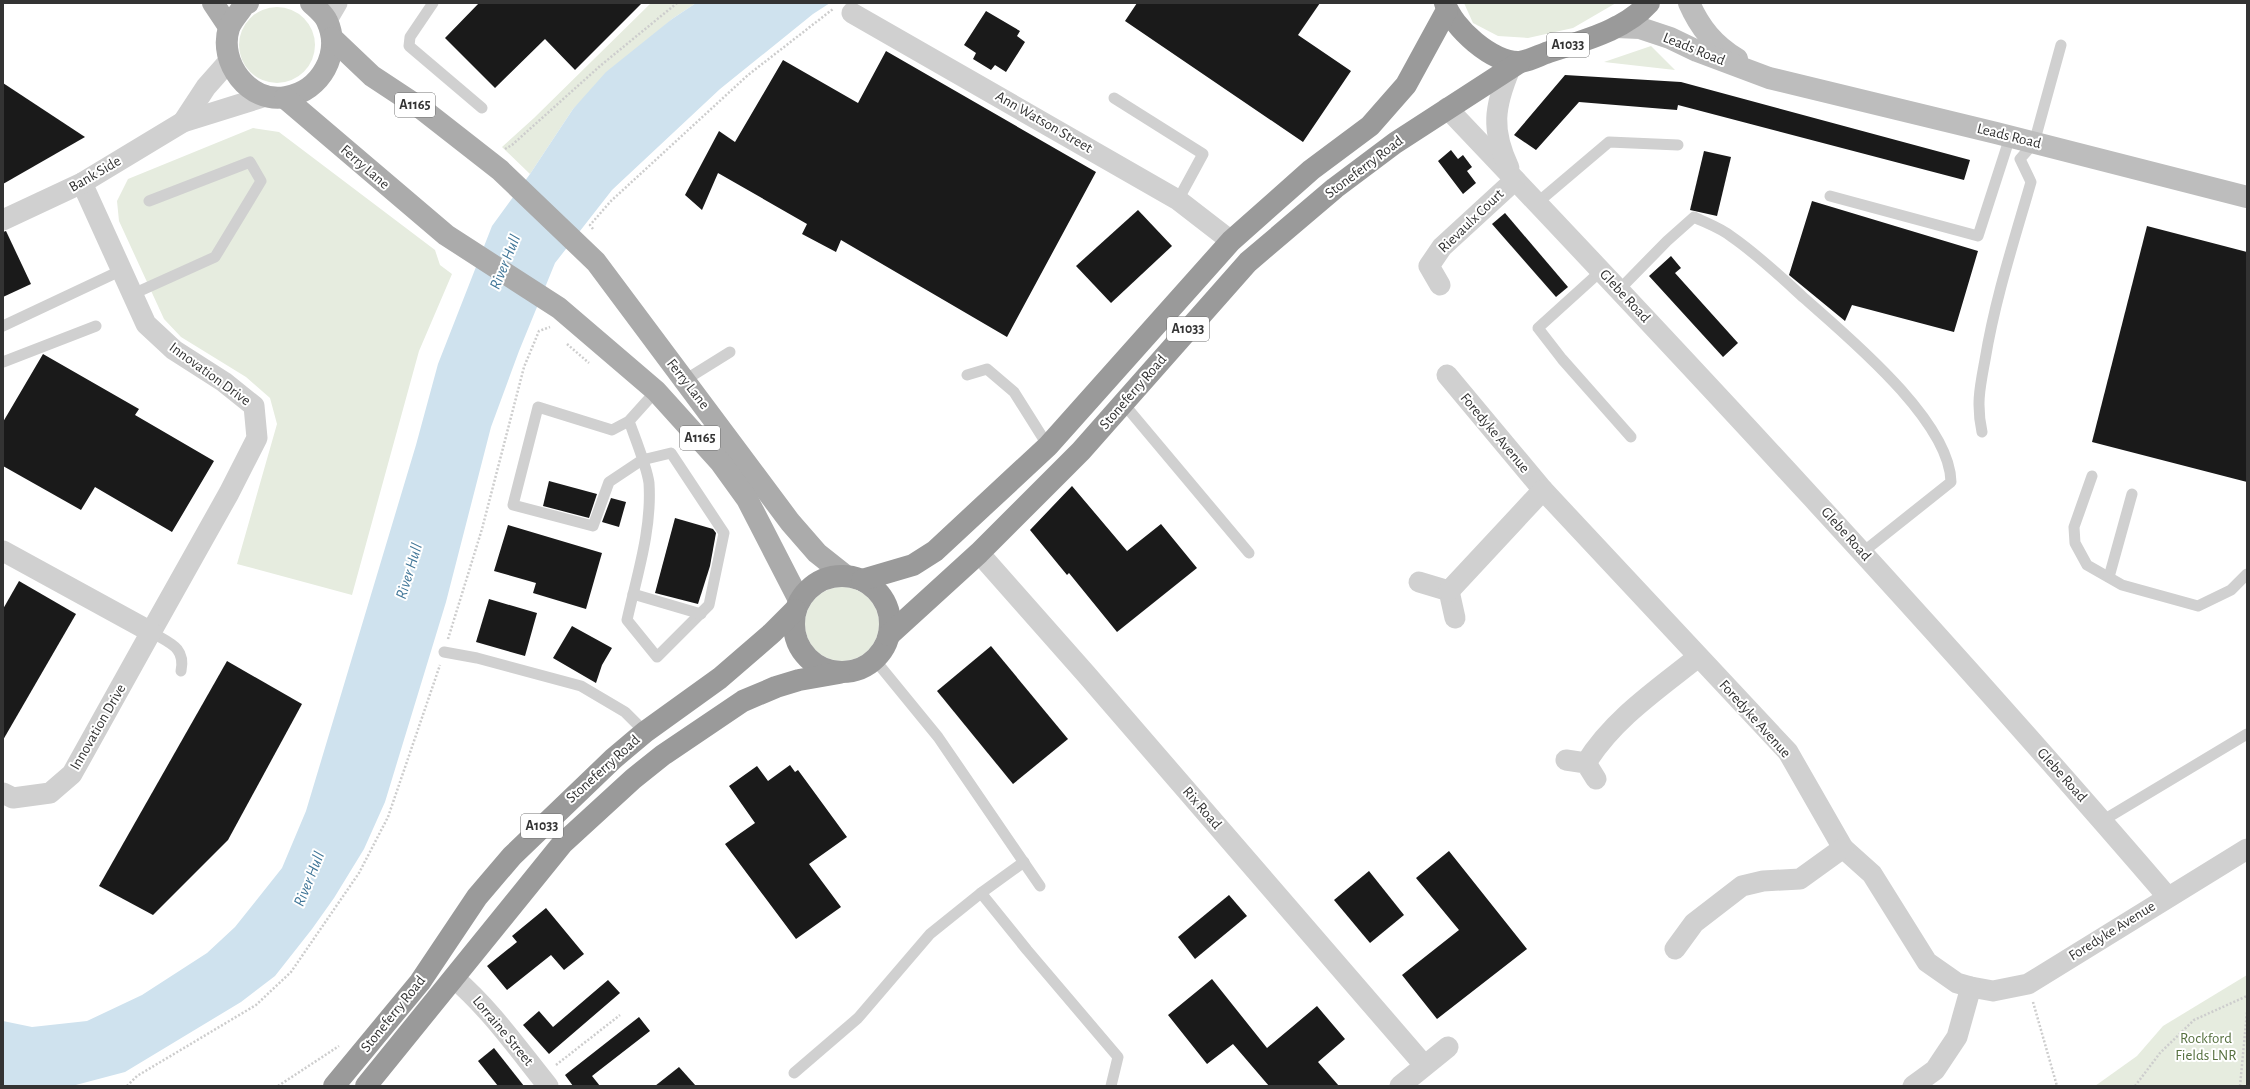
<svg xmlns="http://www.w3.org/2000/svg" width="2250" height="1089" viewBox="0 0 2250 1089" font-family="'Alegreya Sans',sans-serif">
	<rect width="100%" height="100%" fill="#fff"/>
	<g fill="#e6ecdf">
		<path d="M 651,3 L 696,3 L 672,19 L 573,109 L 530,174 L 502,147 L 534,118 Z"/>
		<path d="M 1464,3 L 1616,3 L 1573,28 L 1528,38 L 1498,36 L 1473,23 Z"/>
		<circle cx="277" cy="45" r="38"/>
		<path d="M 1651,46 L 1675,70 L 1604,62 Z"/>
		<path d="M 253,128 L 279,132 L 435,250 L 440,265 L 452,274 L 419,351 L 352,595 L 237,564 L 277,424 L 270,398 L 246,377 L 181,337 L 164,319 L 119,221 L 117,201 L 128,179 Z"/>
		<circle cx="842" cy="624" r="37"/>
		<path d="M 2247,975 L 2247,1086 L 2095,1086 L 2137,1056 L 2163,1026 Z"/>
	</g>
	<path fill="#cfe2ee" d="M 696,3 L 830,3 L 813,14 L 720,89 L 612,190 L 555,263 L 519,351 L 491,427 L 446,602 L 385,802 L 364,849 L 334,898 L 312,929 L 275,976 L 241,1002 L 125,1072 L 72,1086 L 3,1086 L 3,1021 L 32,1027 L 87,1021 L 142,995 L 207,953 L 235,927 L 282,868 L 306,811 L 416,445 L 438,364 L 492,226 L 530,174 L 573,109 L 606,72 L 672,19 Z"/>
	<g fill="#1a1a1a">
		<path d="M 479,3 L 642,3 L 575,70 L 545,39 L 495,88 L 445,38 Z"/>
		<path d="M 1137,3 L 1320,3 L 1298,35 L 1351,71 L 1303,142 L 1125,21 Z"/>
		<path d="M 986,11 L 1020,31 L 1017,36 L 1025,42 L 1006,72 L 995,65 L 991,70 L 973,59 L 976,53 L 964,45 Z"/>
		<path d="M 886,51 L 1096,172 L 1007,337 L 841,240 L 836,252 L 802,234 L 807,224 L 718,173 L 702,210 L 685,195 L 719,131 L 735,142 L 783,60 L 858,103 Z"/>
		<path d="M 1565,75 L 1681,82 L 1970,160 L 1964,180 L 1678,105 L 1677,110 L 1579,102 L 1536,150 L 1514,135 Z"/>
		<path d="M 3,83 L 85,137 L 3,184 Z"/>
		<path d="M 1451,150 L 1458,159 L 1463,155 L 1472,167 L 1467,171 L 1476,183 L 1463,194 L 1438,161 Z"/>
		<path d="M 1704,151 L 1731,157 L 1717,216 L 1690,210 Z"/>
		<path d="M 1812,201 L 1978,251 L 1954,332 L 1852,305 L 1845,321 L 1789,275 Z"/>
		<path d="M 1138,210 L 1172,246 L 1111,303 L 1076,266 Z"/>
		<path d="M 1505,213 L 1568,287 L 1556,297 L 1492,224 Z"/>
		<path d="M 2147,226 L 2247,252 L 2247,482 L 2092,442 Z"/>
		<path d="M 6,231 L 31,284 L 3,297 L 3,232 Z"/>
		<path d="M 1671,256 L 1681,268 L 1675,273 L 1738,343 L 1723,357 L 1649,276 Z"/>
		<path d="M 43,354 L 139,409 L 135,415 L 214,461 L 172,532 L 95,487 L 81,510 L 3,466 L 3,422 Z"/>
		<path d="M 549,481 L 597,494 L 589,518 L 543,506 Z"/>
		<path d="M 1072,486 L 1127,551 L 1161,524 L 1197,568 L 1117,632 L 1069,573 L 1067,575 L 1030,530 Z"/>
		<path d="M 611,498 L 626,502 L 619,527 L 602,522 Z"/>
		<path d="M 675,518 L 713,529 L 716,533 L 710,566 L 698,604 L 655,593 Z"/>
		<path d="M 508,525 L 602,553 L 586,609 L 533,593 L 536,583 L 494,571 Z"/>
		<path d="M 19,581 L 76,614 L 3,740 L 3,609 Z"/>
		<path d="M 489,599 L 537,613 L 525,656 L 476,642 Z"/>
		<path d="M 572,626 L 612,648 L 602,665 L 596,683 L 553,658 Z"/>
		<path d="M 991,646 L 1068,739 L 1013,784 L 937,691 Z"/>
		<path d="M 227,661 L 302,704 L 228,840 L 153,915 L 99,886 Z"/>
		<path d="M 790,765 L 795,772 L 798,770 L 847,837 L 809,864 L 841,907 L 796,939 L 725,844 L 755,823 L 729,786 L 757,766 L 768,781 Z"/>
		<path d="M 1449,851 L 1527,949 L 1437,1019 L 1402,975 L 1459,930 L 1416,878 Z"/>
		<path d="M 1369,871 L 1404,915 L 1370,943 L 1334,900 Z"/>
		<path d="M 1229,895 L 1247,916 L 1195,959 L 1178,937 Z"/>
		<path d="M 546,908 L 584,954 L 564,970 L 551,955 L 507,990 L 487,966 L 517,942 L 512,936 Z"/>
		<path d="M 1212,979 L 1267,1048 L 1317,1006 L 1345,1039 L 1318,1062 L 1339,1086 L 1269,1086 L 1233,1044 L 1207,1064 L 1168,1015 Z"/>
		<path d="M 608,980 L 620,993 L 549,1054 L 523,1025 L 539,1011 L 553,1027 Z"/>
		<path d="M 639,1017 L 650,1031 L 592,1076 L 600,1086 L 573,1086 L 565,1075 Z"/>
		<path d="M 494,1048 L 524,1086 L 498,1086 L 478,1061 Z"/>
		<path d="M 679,1067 L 696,1086 L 655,1086 Z"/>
	</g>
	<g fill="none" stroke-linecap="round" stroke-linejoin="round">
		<g stroke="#cdcdcd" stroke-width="2.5" stroke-dasharray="2 2" stroke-linecap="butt">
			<path d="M 505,149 L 512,145 L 600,66 L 677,3"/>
			<path d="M 593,229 L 590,225 L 611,201 L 748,75 L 833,9"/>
			<path d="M 567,344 L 589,363"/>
			<path d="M 448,639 L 482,529 L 524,367 L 539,331 L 550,327"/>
			<path d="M 2033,1002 L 2057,1086"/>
			<path d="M 556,1065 L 620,1015"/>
			<path d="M 127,1086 L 137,1076 L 256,1005 L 291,972 L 359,873 L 388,817 L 440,665"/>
			<path d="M 278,1086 L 339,1046"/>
			<path d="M 2135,1086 L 2160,1053 L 2194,1020 L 2247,996"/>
			<path d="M 2240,1086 L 2247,1012"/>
		</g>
		<g stroke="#d0d0d0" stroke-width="11">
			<path d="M 433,3 L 410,37 L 409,46 L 482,108"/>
			<path d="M 1114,98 L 1203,154 L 1178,200"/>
			<path d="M 1830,196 L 1978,236 L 2010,137"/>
			<path d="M 1537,203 L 1609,142 L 1678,145"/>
			<path d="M 1601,271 L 1538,328 L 1562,359 L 1631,437"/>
			<path d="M 1619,290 L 1667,241 L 1694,217 C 1706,223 1721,228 1732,237 C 1758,255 1781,277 1804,298 C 1848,337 1950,421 1951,482 L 1863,552"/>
			<path d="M 133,294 L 215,257 L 261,181 L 250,162 L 149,201"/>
			<path d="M 3,326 L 122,270"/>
			<path d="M 3,362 L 96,326"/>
			<path d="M 967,375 L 987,369 L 1014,392 L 1048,446"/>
			<path d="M 685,380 L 730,352"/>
			<path d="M 1123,403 L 1249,553"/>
			<path d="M 629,421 L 612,430 L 538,407 L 513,505 L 593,526 L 609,482 L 642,460 L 671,453 L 724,533 L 709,605 L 657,657 L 627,620 C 637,575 652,530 649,483 C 647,467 635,438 629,421 L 656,391"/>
			<path d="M 1982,432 C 1976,404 1980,387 1985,360 C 1995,299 2014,241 2031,182 L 2020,159 L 2034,143 L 2061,45"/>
			<path d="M 2092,476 L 2074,527 L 2075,543 L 2087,565 L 2122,585 L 2198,606 L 2231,590 L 2247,574"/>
			<path d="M 2109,577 L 2132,494"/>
			<path d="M 633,594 L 701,614"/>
			<path d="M 151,632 C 169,643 186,647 181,671"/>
			<path d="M 444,652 L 477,658 L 581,686 L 625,712 L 645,732"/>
			<path d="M 875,660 L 938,737 L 1040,886"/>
			<path d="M 2102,821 L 2247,734"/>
			<path d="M 1024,862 L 981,893 L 1027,950 L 1118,1057 L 1111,1086"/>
			<path d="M 794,1073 L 858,1018 L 930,934 L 981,893"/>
		</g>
		<g stroke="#d0d0d0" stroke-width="21">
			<path d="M 852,13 L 1178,200 L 1231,241"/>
			<path d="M 327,20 L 337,3"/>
			<path d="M 1447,108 C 1692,366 1935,626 2167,896"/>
			<path d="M 183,122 L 206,87 L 229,61"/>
			<path d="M 1509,168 C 1491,130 1494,107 1510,69"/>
			<path d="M 82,183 L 146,324 L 174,350 L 224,382 L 254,406 L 257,438 L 229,493 L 151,632"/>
			<path d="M 3,220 L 82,183 L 183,122 L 266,96"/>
			<path d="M 1440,285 L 1429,266 L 1442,247 L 1515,180"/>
			<path d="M 1447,375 L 1543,490 L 1788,752 L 1843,848 L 1872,874 L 1927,962 L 1957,983 L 1971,987 L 1993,991 L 2028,984 L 2247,849"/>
			<path d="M 3,551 L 151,632 L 72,774 L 50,793 L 13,798 L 3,793"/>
			<path d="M 979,553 L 1086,674 L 1424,1065"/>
			<path d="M 1419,582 L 1449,591 L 1455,618"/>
			<path d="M 1449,591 L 1543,490"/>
			<path d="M 1566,760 L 1586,763 L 1596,779"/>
			<path d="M 1586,763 C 1613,719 1658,689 1698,657"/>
			<path d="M 1675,949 L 1694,923 L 1742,886 L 1763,881 L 1800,879 L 1843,848"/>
			<path d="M 454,978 C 491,1010 518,1049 548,1086"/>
			<path d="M 1400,1086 L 1448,1047"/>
			<path d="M 1913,1086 L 1935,1070 L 1957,1037 L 1971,987"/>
		</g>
		<g stroke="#bdbdbd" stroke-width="22">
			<path d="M 1689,3 C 1700,28 1714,45 1737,59"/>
			<path d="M 1616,27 L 1640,28 L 1670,38 L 1697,51 L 1769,78 L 1996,133 L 2247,197"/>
		</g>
		<g stroke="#ababab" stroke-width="22">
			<path d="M 213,3 L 229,27"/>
			<path d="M 248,3 L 244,5 C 240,12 232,20 229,28 C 218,62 249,104 286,97 C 321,91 342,53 327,21 C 324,14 316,8 311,3"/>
			<path d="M 332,38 L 372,76 L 422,109 L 500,170 L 596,262 L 790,522 L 817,553 L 846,576"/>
			<path d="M 285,98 L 446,235 L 559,308 L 656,391 L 721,463 L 747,499 L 799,600"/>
		</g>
		<g stroke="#9a9a9a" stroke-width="22">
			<path d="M 1445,3 C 1452,27 1493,64 1520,62 C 1528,61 1538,56 1546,53 C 1581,41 1624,31 1649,3"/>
			<circle cx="842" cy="624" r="48"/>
			<path d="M 862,580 L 913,565 L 935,551 L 1048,446 L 1231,241 L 1311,170 L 1370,126 L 1406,85 L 1447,10"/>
			<path d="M 889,635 L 979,553 L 1081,451 L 1248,262 L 1335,188 L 1395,143 L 1520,62"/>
			<path d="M 334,1086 L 420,982 L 477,897 L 512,856 L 613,759 L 645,732 L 720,678 L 772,633 L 795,610"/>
			<path d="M 366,1086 L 562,844 L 633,779 L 663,755 L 743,701 L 776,687 L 799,680 L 839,673"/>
		</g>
	</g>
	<g text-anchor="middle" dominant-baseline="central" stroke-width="4" stroke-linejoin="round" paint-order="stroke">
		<g fill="#fff" stroke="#707070" stroke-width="1">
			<rect x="1547" y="33" width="42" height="24" rx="3"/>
			<rect x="395" y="93" width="40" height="24" rx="3"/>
			<rect x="1167" y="317" width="42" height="24" rx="3"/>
			<rect x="680" y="426" width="40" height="24" rx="3"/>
			<rect x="521" y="814" width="42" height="24" rx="3"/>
		</g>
		<g font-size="14" font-weight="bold" fill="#333">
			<text x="1568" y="45">A1033</text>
			<text x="415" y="105">A1165</text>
			<text x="1188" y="329">A1033</text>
			<text x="700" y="438">A1165</text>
			<text x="542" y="826">A1033</text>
		</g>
		<g font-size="15" fill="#333" stroke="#fff">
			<text transform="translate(1694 49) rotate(22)">Leads Road</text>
			<text transform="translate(1044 122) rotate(30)">Ann Watson Street</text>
			<text transform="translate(2009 136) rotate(14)">Leads Road</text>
			<text transform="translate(365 167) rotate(41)">Ferry Lane</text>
			<text transform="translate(1364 167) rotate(-37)">Stoneferry Road</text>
			<text transform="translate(95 174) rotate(-30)">Bank Side</text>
			<text transform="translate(1471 221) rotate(-44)">Rievaulx Court</text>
			<text transform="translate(1625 296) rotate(47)">Glebe Road</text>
			<text transform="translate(210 374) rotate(36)">Innovation Drive</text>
			<text transform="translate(688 384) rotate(52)">Ferry Lane</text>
			<text transform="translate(1133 392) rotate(-49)">Stoneferry Road</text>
			<text transform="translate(1495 433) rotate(50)">Foredyke Avenue</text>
			<text transform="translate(1846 534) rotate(48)">Glebe Road</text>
			<text transform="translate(1755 719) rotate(48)">Foredyke Avenue</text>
			<text transform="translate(98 727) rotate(-60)">Innovation Drive</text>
			<text transform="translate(603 769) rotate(-42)">Stoneferry Road</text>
			<text transform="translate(2062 775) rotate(48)">Glebe Road</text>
			<text transform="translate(1202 808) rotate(49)">Rix Road</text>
			<text transform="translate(2112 931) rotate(-32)">Foredyke Avenue</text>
			<text transform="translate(393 1014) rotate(-51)">Stoneferry Road</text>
			<text transform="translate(503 1031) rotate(50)">Lorraine Street</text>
		</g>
		<g font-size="15" fill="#56703f" stroke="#fff">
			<text x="2206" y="1038">Rockford<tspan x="2206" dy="17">Fields LNR</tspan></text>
		</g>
		<g font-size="16" font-style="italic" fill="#3f7597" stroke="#fff">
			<text transform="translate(505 262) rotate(-68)">River Hull</text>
			<text transform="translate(409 571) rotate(-73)">River Hull</text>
			<text transform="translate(309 879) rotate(-68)">River Hull</text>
		</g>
	</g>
	<rect width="2250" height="1089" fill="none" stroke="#333333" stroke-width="8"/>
</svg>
